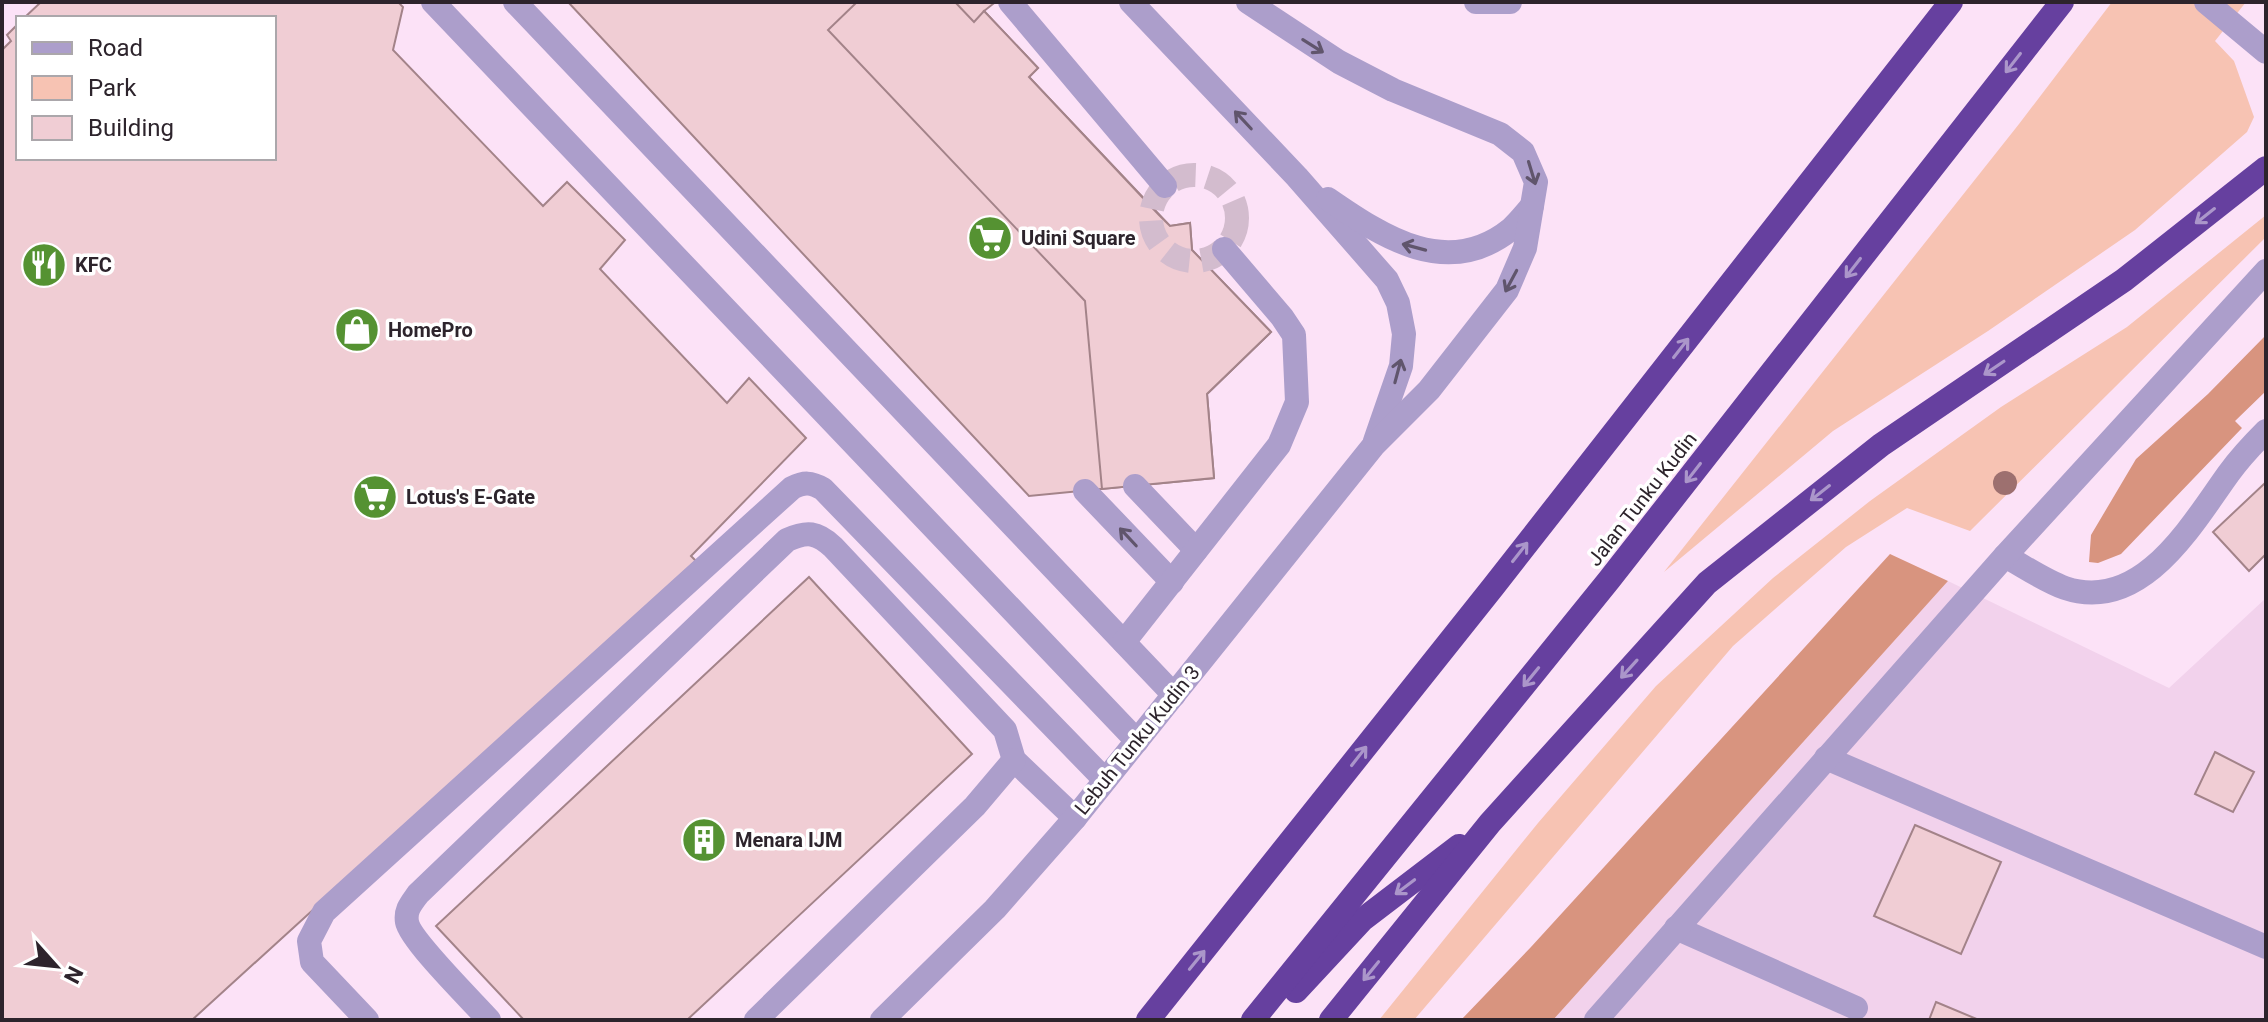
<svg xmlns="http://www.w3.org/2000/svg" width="2268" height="1022" viewBox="0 0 2268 1022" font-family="Roboto,sans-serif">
	<rect width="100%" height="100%" fill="#fce2f7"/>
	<path fill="#f2d2ec" d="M 1948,581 L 2169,688 L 2266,598 L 2266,1020 L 1553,1020 Z"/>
	<g fill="#f7c3b3">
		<path d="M 2112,2 L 2246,2 L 2215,41 L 2234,61 L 2254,117 L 2247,132 L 2135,230 L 1988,331 L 1833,431 L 1664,572 L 2019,124 Z"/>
		<path d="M 2266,215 L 2266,237 L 1970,531 L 1907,508 L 1846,547 L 1733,646 L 1414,1020 L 1379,1020 L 1538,823 L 1656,686 L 1773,578 L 1870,501 L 2001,407 L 2127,327 Z"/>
	</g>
	<g fill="#d8947f">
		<path d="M 2266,335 L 2266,391 L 2235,421 L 2242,428 L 2121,554 L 2098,563 L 2089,562 L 2091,535 L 2136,459 L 2208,394 Z"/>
		<path d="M 1890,554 L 1948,581 L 1553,1020 L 1461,1020 L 1531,947 Z"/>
	</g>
	<g fill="#f0cdd4" stroke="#a38389" stroke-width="2">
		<path d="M 41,2 L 398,2 L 403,7 L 393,50 L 543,206 L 567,182 L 625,240 L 600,269 L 727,403 L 749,378 L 806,438 L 691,556 L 696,561 L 192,1020 L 2,1020 L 2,50 L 11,41 L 7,35 L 18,24 L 18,158 L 274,158 L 274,18 L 24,18 Z"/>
		<path d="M 568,2 L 991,2 L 993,4 L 984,11 L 1038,68 L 1029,77 L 1170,226 L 1190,223 L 1192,250 L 1271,332 L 1207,394 L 1214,478 L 1029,496 Z"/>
		<path d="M 857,2 L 955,2 L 974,22 L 984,11 L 1038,68 L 1029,77 L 1159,215 L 1170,226 L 1190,223 L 1192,250 L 1271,332 L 1207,394 L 1214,478 L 1102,489 L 1085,301 L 828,30 Z"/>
		<path d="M 2265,483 L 2266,554 L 2249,571 L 2213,532 Z"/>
		<path d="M 809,577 L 972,754 L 687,1020 L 524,1020 L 436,926 Z"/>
		<path d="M 2215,752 L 2254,772 L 2233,812 L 2195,794 Z"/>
		<path d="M 1915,825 L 2001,862 L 1961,954 L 1874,916 Z"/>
		<path d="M 1936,1002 L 1979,1020 L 1929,1020 Z"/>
	</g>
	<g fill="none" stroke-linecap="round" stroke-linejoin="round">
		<circle stroke="#d3bcce" stroke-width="24" stroke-dasharray="24 12" stroke-linecap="butt" cx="1194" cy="218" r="43"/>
		<g stroke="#ac9ecb" stroke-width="24">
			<path d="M 433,2 L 1137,741"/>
			<path d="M 515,2 L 1174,695"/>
			<path d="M 1010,2 L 1165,186"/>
			<path d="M 1131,2 L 1297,177 L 1387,280 L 1398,303 L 1404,334 L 1401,366 L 1375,441"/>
			<path d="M 1476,2 L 1510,2"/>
			<path d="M 2206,2 L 2266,52"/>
			<path d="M 1328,199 C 1383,237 1448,280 1511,229 C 1518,223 1525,214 1532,206"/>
			<path d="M 1135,486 L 1196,550"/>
			<path d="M 1085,491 L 1172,582"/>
			<path d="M 2005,556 C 2025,567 2045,581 2065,588 C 2142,614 2192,524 2229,473 C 2240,458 2253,444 2266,431"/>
			<path d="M 1124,642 L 1279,445 L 1297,402 L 1294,335 L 1282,317 L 1224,249"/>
			<path d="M 1826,758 L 2266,947"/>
			<path d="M 1676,928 L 1856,1008"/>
			<path d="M 367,1020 L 312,962 L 309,941 L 324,912 L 792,488 C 804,482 811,482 823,489 L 1105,780"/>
			<path d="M 489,1020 C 474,1003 410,940 407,922 C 405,910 411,904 418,894 L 787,540 C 807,531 817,532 833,547 L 1005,730 L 1014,760 L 1075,818"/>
			<path d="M 756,1020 L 975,806 L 1014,760"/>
			<path d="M 882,1020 L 995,909 L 1075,818 L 1374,445 L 1429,390 L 1507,290 L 1525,248 L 1536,182 L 1523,152 L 1500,134 L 1393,90 L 1339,62 L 1248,2"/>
			<path d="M 1596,1020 L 2005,556 L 2266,271"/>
		</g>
		<g stroke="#66409f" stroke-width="24">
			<path d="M 1296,991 L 1362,920 L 1459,846"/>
			<path d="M 1148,1020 L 1493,587 L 1951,2"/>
			<path d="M 1253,1020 L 1609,580 L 2062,2"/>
			<path d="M 1331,1020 L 1490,823 L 1707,583 L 1881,445 L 2124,280 L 2266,168"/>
		</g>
	</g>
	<circle fill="#9d706f" cx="2005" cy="483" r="12"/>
	<defs><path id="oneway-shaft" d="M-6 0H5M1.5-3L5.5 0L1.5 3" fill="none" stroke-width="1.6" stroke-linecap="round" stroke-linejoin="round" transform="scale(2)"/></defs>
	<g stroke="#60556c">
		<use href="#oneway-shaft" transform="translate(1313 46) rotate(32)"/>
		<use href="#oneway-shaft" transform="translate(1243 120) rotate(-133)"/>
		<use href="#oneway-shaft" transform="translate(1532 173) rotate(73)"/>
		<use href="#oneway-shaft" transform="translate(1414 247) rotate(-165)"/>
		<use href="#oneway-shaft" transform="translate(1511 281) rotate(118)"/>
		<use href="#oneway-shaft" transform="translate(1398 371) rotate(-75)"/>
		<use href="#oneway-shaft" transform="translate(1128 537) rotate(-133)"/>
	</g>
	<g stroke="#ab96ca">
		<use href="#oneway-shaft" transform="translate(2013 63) rotate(128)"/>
		<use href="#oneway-shaft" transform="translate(2205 216) rotate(142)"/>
		<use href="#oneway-shaft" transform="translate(1853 268) rotate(128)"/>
		<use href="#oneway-shaft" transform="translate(1681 348) rotate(-52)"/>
		<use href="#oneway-shaft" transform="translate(1994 368) rotate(146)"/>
		<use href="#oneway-shaft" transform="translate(1693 473) rotate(128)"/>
		<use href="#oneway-shaft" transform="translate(1820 493) rotate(142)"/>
		<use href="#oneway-shaft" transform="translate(1520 552) rotate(-52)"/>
		<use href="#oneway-shaft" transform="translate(1629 669) rotate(132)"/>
		<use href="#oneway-shaft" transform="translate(1531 677) rotate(129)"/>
		<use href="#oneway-shaft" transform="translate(1359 756) rotate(-52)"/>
		<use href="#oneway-shaft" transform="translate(1405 887) rotate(143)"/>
		<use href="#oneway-shaft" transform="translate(1197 960) rotate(-51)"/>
		<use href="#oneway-shaft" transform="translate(1371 971) rotate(129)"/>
	</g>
	<defs>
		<g id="supermarket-disc" transform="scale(2.3)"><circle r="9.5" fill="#559232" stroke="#fff"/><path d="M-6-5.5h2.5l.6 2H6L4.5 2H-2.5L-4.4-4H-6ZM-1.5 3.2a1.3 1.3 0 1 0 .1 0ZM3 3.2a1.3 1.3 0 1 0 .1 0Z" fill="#fff"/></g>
		<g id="restaurant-disc" transform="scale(2.3)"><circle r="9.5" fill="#559232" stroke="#fff"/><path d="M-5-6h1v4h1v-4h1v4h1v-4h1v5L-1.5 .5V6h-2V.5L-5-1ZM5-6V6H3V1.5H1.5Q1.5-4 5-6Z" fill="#fff"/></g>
		<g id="shop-disc" transform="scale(2.3)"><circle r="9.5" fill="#559232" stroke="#fff"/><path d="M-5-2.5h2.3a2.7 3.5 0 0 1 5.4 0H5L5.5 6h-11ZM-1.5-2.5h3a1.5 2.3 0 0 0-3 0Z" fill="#fff"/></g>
		<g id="building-disc" transform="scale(2.3)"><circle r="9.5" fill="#559232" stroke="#fff"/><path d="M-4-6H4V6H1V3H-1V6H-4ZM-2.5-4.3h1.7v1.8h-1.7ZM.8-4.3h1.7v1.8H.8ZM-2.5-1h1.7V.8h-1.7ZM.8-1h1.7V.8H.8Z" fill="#fff"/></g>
	</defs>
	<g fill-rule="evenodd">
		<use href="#supermarket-disc" x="990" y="238"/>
		<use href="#restaurant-disc" x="44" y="265"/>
		<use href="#shop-disc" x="357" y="330"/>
		<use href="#supermarket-disc" x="375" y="497"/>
		<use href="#building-disc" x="704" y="840"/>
	</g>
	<g text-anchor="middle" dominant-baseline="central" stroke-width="7" stroke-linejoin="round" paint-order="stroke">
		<g font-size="20" font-weight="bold" fill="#2d242c" stroke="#fff" text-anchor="start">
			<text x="1021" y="238">Udini Square</text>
			<text x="75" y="265">KFC</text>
			<text x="388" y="330">HomePro</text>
			<text x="406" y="497">Lotus's E-Gate</text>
			<text x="735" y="840">Menara IJM</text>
		</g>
		<g font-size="20" fill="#2d242c" stroke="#fff">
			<text transform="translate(1642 499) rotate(-52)">Jalan Tunku Kudin</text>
			<text transform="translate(1137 740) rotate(-51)">Lebuh Tunku Kudin 3</text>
		</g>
	</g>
	<rect width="2268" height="1022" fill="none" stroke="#2d242c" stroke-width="8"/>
	<rect x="16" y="16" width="260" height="144" fill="#ffffff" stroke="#aba7ab" stroke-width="2"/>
	<rect x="32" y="42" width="40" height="12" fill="#ac9ecb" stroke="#aba7ab" stroke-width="2"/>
	<text x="88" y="56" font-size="24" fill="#2d242c">Road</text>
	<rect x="32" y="76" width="40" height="24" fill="#f7c3b3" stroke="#aba7ab" stroke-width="2"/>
	<text x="88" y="96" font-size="24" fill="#2d242c">Park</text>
	<rect x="32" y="116" width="40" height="24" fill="#f0cdd4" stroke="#aba7ab" stroke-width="2"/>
	<text x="88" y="136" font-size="24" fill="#2d242c">Building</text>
	<g transform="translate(56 966) rotate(117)" stroke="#ffffff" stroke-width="6" paint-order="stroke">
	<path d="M0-6L14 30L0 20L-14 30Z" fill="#2d242c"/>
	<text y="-12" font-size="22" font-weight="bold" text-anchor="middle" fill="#2d242c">N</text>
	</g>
</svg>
